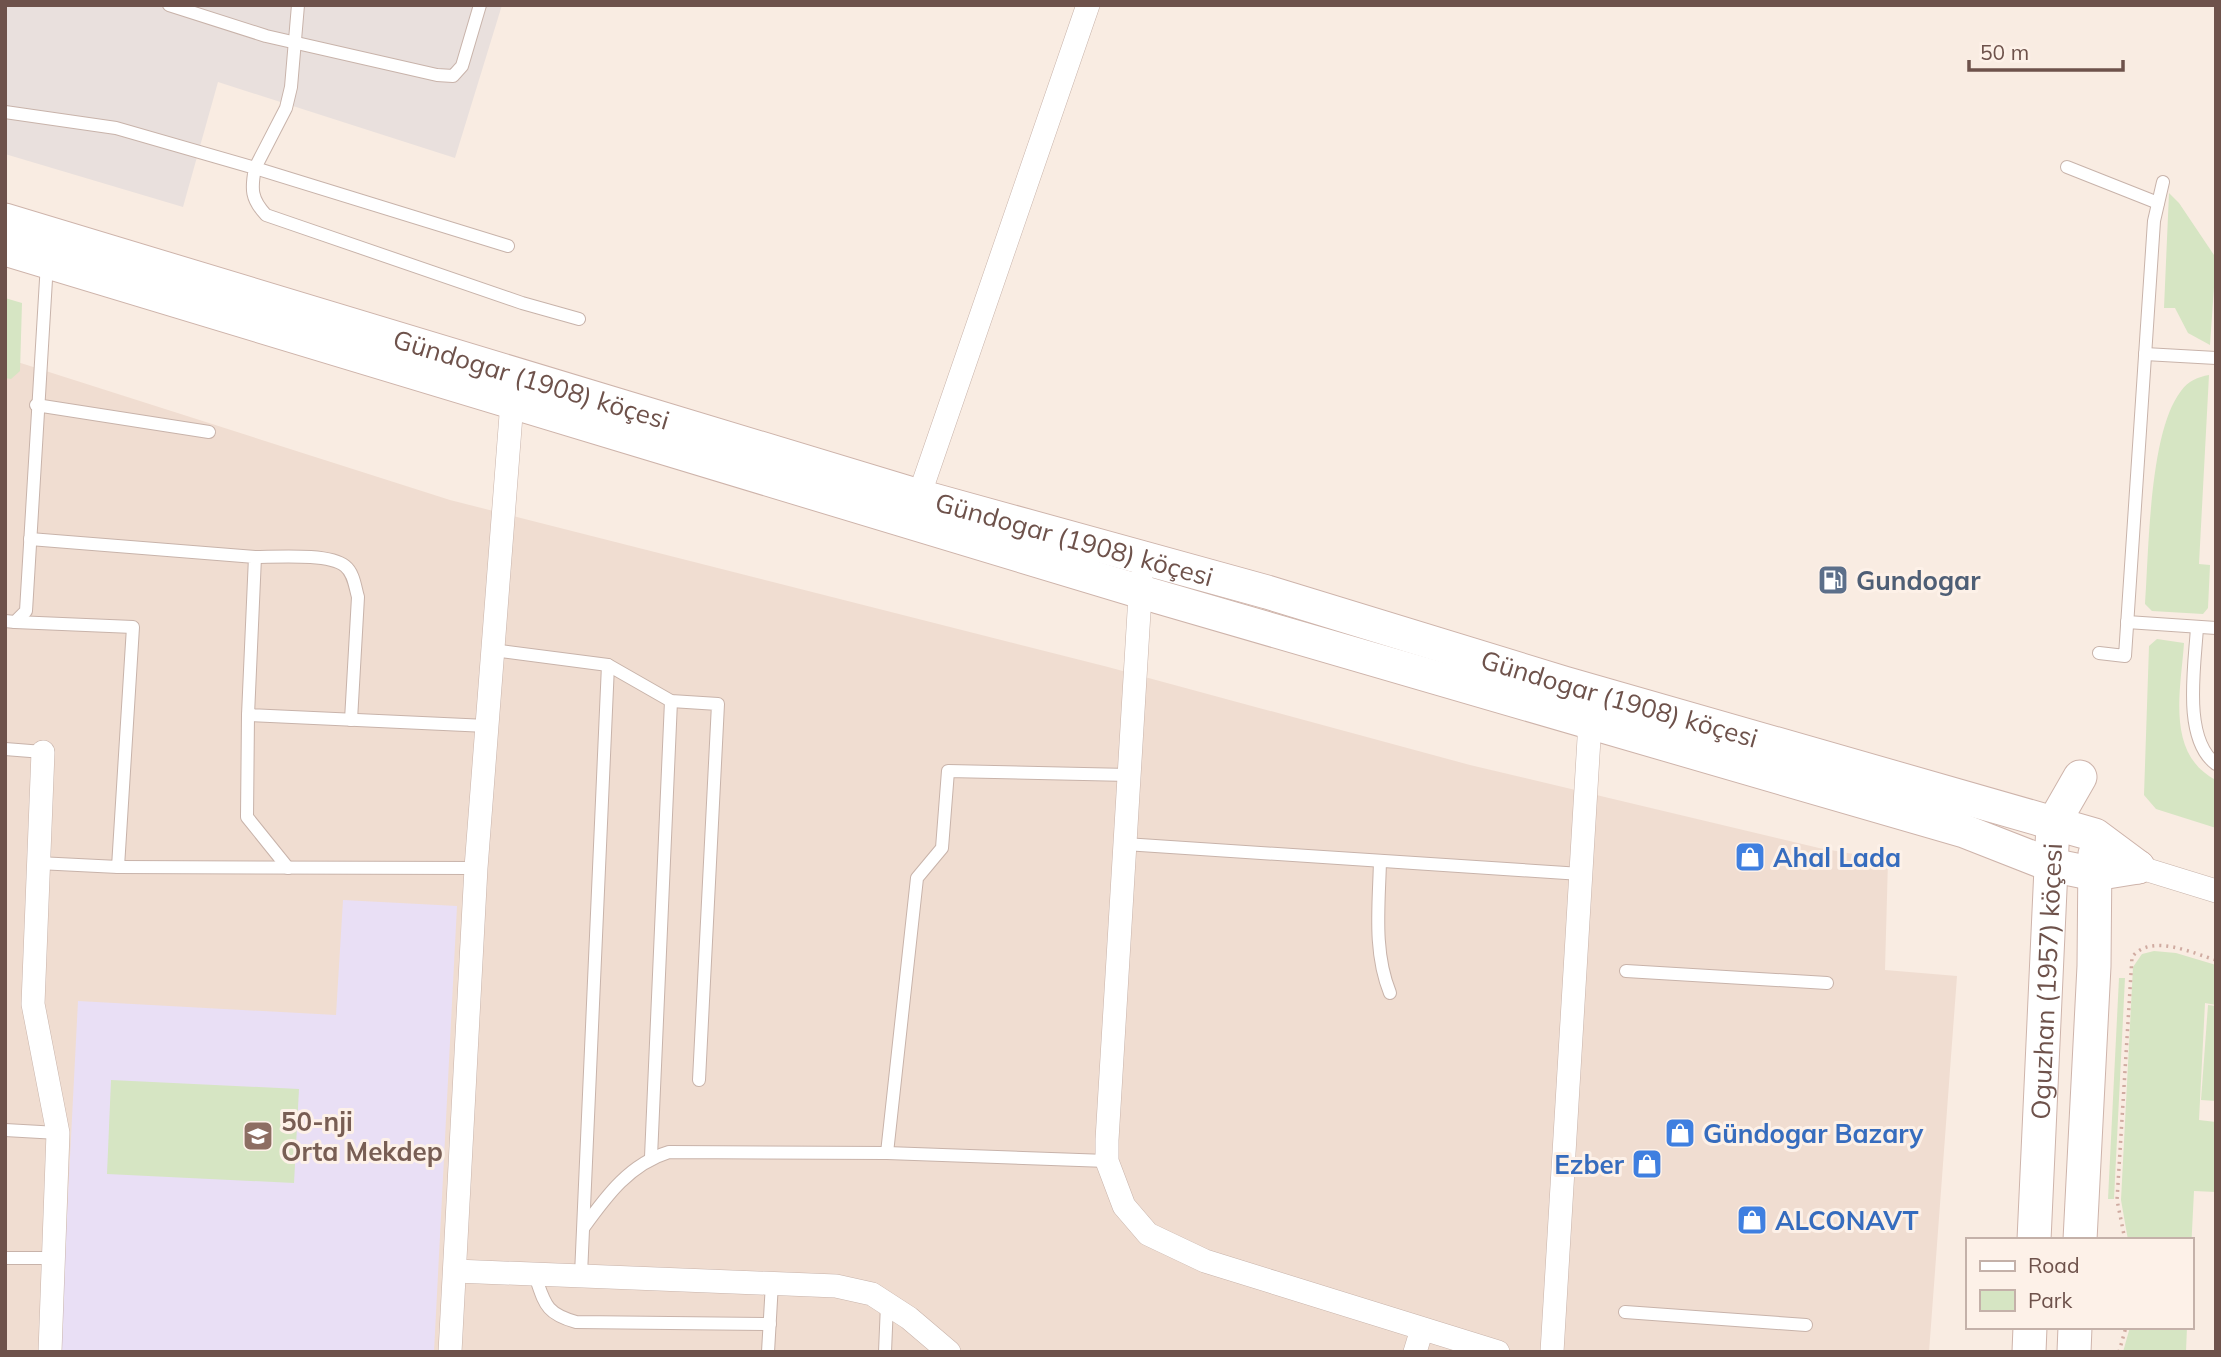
<svg xmlns="http://www.w3.org/2000/svg" width="2221" height="1357" viewBox="0 0 2221 1357" font-family="Mulish,sans-serif">
	<rect width="100%" height="100%" fill="#f9ece2"/>
	<path fill="#f0ddd1" d="M 5,358 L 450,500 L 1108,667 L 1470,765 L 1819,848 L 1888,860 L 1885,970 L 1957,976 L 1929,1352 L 5,1352 Z"/>
	<path fill="#e9e0dd" d="M 5,5 L 502,5 L 455,158 L 218,82 L 183,207 L 5,154 Z"/>
	<path fill="#e9dff5" d="M 343,900 L 457,906 L 434,1352 L 60,1352 L 78,1001 L 336,1015 Z"/>
	<g fill="#d6e5c3">
		<path d="M 2169,193 L 2179,203 L 2216,258 L 2210,345 L 2188,333 L 2175,308 L 2164,308 Z"/>
		<path d="M 5,298 L 22,303 L 20,371 L 11,379 L 5,378 Z"/>
		<path d="M 2209,375 L 2199,564 L 2210,565 L 2208,608 L 2203,614 L 2152,611 L 2145,604 C 2149,550 2149,432 2181,391 C 2188,381 2198,377 2209,375 Z"/>
		<path d="M 2157,639 L 2184,643 C 2181,689 2165,754 2216,780 L 2216,828 L 2156,809 L 2144,795 L 2149,646 Z"/>
		<path d="M 2154,951 L 2176,953 L 2216,965 L 2216,1005 L 2205,1003 L 2199,1120 L 2216,1122 L 2216,1192 L 2194,1191 L 2191,1251 L 2191,1240 L 2128,1240 L 2121,1200 L 2133,967 L 2142,954 Z"/>
		<path d="M 2119,978 L 2125,978 L 2114,1199 L 2108,1199 Z"/>
		<path d="M 2208,1005 L 2216,1006 L 2216,1101 L 2201,1100 Z"/>
		<path d="M 111,1080 L 299,1089 L 294,1183 L 107,1174 Z"/>
		<path d="M 2130,1327 L 2187,1327 L 2186,1352 L 2123,1352 Z"/>
	</g>
	<g fill="none" stroke-linecap="round" stroke-linejoin="round">
		<g stroke="#c8b3aa" stroke-width="14">
			<g id="service">
				<path d="M 169,5 L 266,36 L 437,75 L 453,76 L 462,66 L 480,5"/>
				<path d="M 298,5 L 291,87 L 286,108 L 255,168 L 508,246"/>
				<path d="M 5,112 L 116,128 L 255,168 C 251,189 251,199 266,215 L 522,303 L 579,319"/>
				<path d="M 2067,167 L 2158,203"/>
				<path d="M 2145,354 L 2216,358"/>
				<path d="M 36,405 L 209,432"/>
				<path d="M 30,539 L 255,557 L 248,715 L 487,726"/>
				<path d="M 255,557 C 276,557 329,553 345,566 C 354,573 355,587 358,597 L 351,720"/>
				<path d="M 5,621 L 15,622 L 26,611 L 47,263"/>
				<path d="M 15,622 L 133,627 L 118,867 L 38,863"/>
				<path d="M 2127,622 L 2216,628"/>
				<path d="M 2197,627 C 2195,665 2182,739 2216,764"/>
				<path d="M 493,650 L 608,665 L 671,701 L 718,704 L 699,1080"/>
				<path d="M 2099,653 L 2125,656 L 2154,221 L 2163,182"/>
				<path d="M 248,715 L 247,817 L 288,868"/>
				<path d="M 5,749 L 43,752"/>
				<path d="M 1125,844 L 1581,874"/>
				<path d="M 1380,861 C 1379,905 1373,951 1390,993"/>
				<path d="M 118,867 L 476,868"/>
				<path d="M 1626,971 L 1827,983"/>
				<path d="M 5,1130 L 58,1133"/>
				<path d="M 887,1153 L 917,878 L 942,848 L 948,771 L 1129,775"/>
				<path d="M 651,1157 L 671,701"/>
				<path d="M 584,1227 C 607,1195 630,1164 669,1152 L 887,1153 L 1107,1161"/>
				<path d="M 5,1258 L 53,1258"/>
				<path d="M 534,1273 C 545,1303 544,1313 576,1322 L 770,1324"/>
				<path d="M 581,1275 L 608,665"/>
				<path d="M 1625,1312 L 1806,1325"/>
				<path d="M 768,1352 L 772,1283"/>
				<path d="M 885,1352 L 887,1304"/>
			</g>
		</g>
		<g stroke="#c8b3aa" stroke-width="24">
			<g id="minor">
				<path d="M 919,496 L 1088,5"/>
				<path d="M 1141,579 L 1107,1140 L 1107,1161 L 1124,1206 L 1148,1234 L 1205,1261 L 1498,1352"/>
				<path d="M 43,752 L 33,1004 L 58,1133 L 50,1352"/>
				<path d="M 2138,867 L 2216,891"/>
				<path d="M 455,1271 L 836,1286 L 872,1294 L 909,1318 L 949,1352"/>
				<path d="M 450,1352 L 476,868 L 512,402"/>
				<path d="M 1415,1352 L 1422,1329"/>
				<path d="M 1552,1352 L 1590,722"/>
			</g>
		</g>
		<g stroke="#ceb4ab" stroke-width="35">
			<g id="secondary">
				<path id="s1" d="M 5,220 L 919,496 L 1267,592 L 1564,683 L 2095,835 L 2138,867"/>
				<path d="M 5,249 L 1138,591 L 1964,831 L 2051,865 L 2095,874 L 2138,867"/>
				<path id="s2" d="M 2034,1240 L 2053,824 L 2080,777"/>
				<path d="M 2080,1240 L 2094,966 L 2095,854"/>
				<path d="M 2029,1352 L 2030,1327"/>
				<path d="M 2074,1352 L 2075,1327"/>
			</g>
		</g>
		<g stroke="#d0aba1" stroke-width="3.5" stroke-dasharray="2 5" stroke-linecap="butt">
			<path d="M 2125,1240 L 2117,1200 L 2132,957 C 2151,933 2192,953 2216,960"/>
			<path d="M 2119,1352 L 2126,1327"/>
		</g>
		<use href="#service" stroke="#fff" stroke-width="12"/>
		<use href="#minor" stroke="#fff" stroke-width="23"/>
		<use href="#secondary" stroke="#fff" stroke-width="33"/>
	</g>
	<defs>
		<g id="fuel-square" transform="scale(1.575)"><rect x="-9" y="-9" width="18" height="18" rx="4" fill="#5c6f8a" stroke="#fdf1e8"/><path d="M-5.5-6h7V0h2V4h1.3V-2.5L3-4.5l.8-.8L6-3V5H2.5V1h-1V6h-7ZM-4.2-4.7v3.2H.2V-4.7Z" fill="#fff"/></g>
		<g id="shop-square" transform="scale(1.575)"><rect x="-9" y="-9" width="18" height="18" rx="4" fill="#3f7fe0" stroke="#fdf1e8"/><path d="M-5-2.5h2.3a2.7 3.5 0 0 1 5.4 0H5L5.5 6h-11ZM-1.5-2.5h3a1.5 2.3 0 0 0-3 0Z" fill="#fff"/></g>
		<g id="school-square" transform="scale(1.575)"><rect x="-9" y="-9" width="18" height="18" rx="4" fill="#8d6e63" stroke="#fdf1e8"/><path d="M0-5L7-2L0 1L-7-2ZM-4 1L0 2.5L4 1V4Q0 6-4 4Z" fill="#fff"/></g>
	</defs>
	<g fill-rule="evenodd">
		<use href="#fuel-square" x="1833" y="580"/>
		<use href="#shop-square" x="1750" y="857"/>
		<use href="#shop-square" x="1680" y="1133"/>
		<use href="#school-square" x="258" y="1136"/>
		<use href="#shop-square" x="1647" y="1164"/>
		<use href="#shop-square" x="1752" y="1220"/>
	</g>
	<g text-anchor="middle" dominant-baseline="central" stroke-width="6" stroke-linejoin="round" paint-order="stroke">
		<g font-size="26" fill="#6e524b" stroke="#fdf1e8">
			<text stroke="none"><textPath href="#s1" startOffset="550">Gündogar (1908) köçesi</textPath></text>
			<text stroke="none"><textPath href="#s1" startOffset="1116">Gündogar (1908) köçesi</textPath></text>
			<text stroke="none"><textPath href="#s1" startOffset="1684">Gündogar (1908) köçesi</textPath></text>
			<text stroke="none"><textPath href="#s2" startOffset="259">Oguzhan (1957) köçesi</textPath></text>
		</g>
		<g font-size="26" font-weight="bold" fill="#4e5e75" stroke="#fdf1e8" text-anchor="start">
			<text x="1856" y="580">Gundogar</text>
		</g>
		<g font-size="26" font-weight="bold" fill="#366cbe" stroke="#fdf1e8" text-anchor="start">
			<text x="1773" y="857">Ahal Lada</text>
			<text x="1703" y="1133">Gündogar Bazary</text>
			<text x="1624" y="1164" text-anchor="end">Ezber</text>
			<text x="1775" y="1220">ALCONAVT</text>
		</g>
		<g font-size="26" font-weight="bold" fill="#785e54" stroke="#fdf1e8" text-anchor="start">
			<text x="281" y="1121">50-nji<tspan x="281" dy="30">Orta Mekdep</tspan></text>
		</g>
	</g>
	<rect width="2221" height="1357" fill="none" stroke="#6e524b" stroke-width="14"/>
	<rect x="1966" y="1238" width="228" height="91" fill="#fdf1e8" stroke="#c4b1a9" stroke-width="2"/>
	<rect x="1980" y="1261" width="35" height="10" fill="#ffffff" stroke="#c4b1a9" stroke-width="2"/>
	<text x="2028" y="1273" font-size="21" fill="#6e524b">Road</text>
	<rect x="1980" y="1290" width="35" height="21" fill="#d6e5c3" stroke="#c4b1a9" stroke-width="2"/>
	<text x="2028" y="1308" font-size="21" fill="#6e524b">Park</text>
	<path d="M1969 60v10h154v-10" fill="none" stroke="#6e524b" stroke-width="3.5"/>
	<text x="1980" y="60" font-size="21" fill="#6e524b" stroke="#fdf1e8" stroke-width="5" paint-order="stroke">50 m</text>
</svg>
